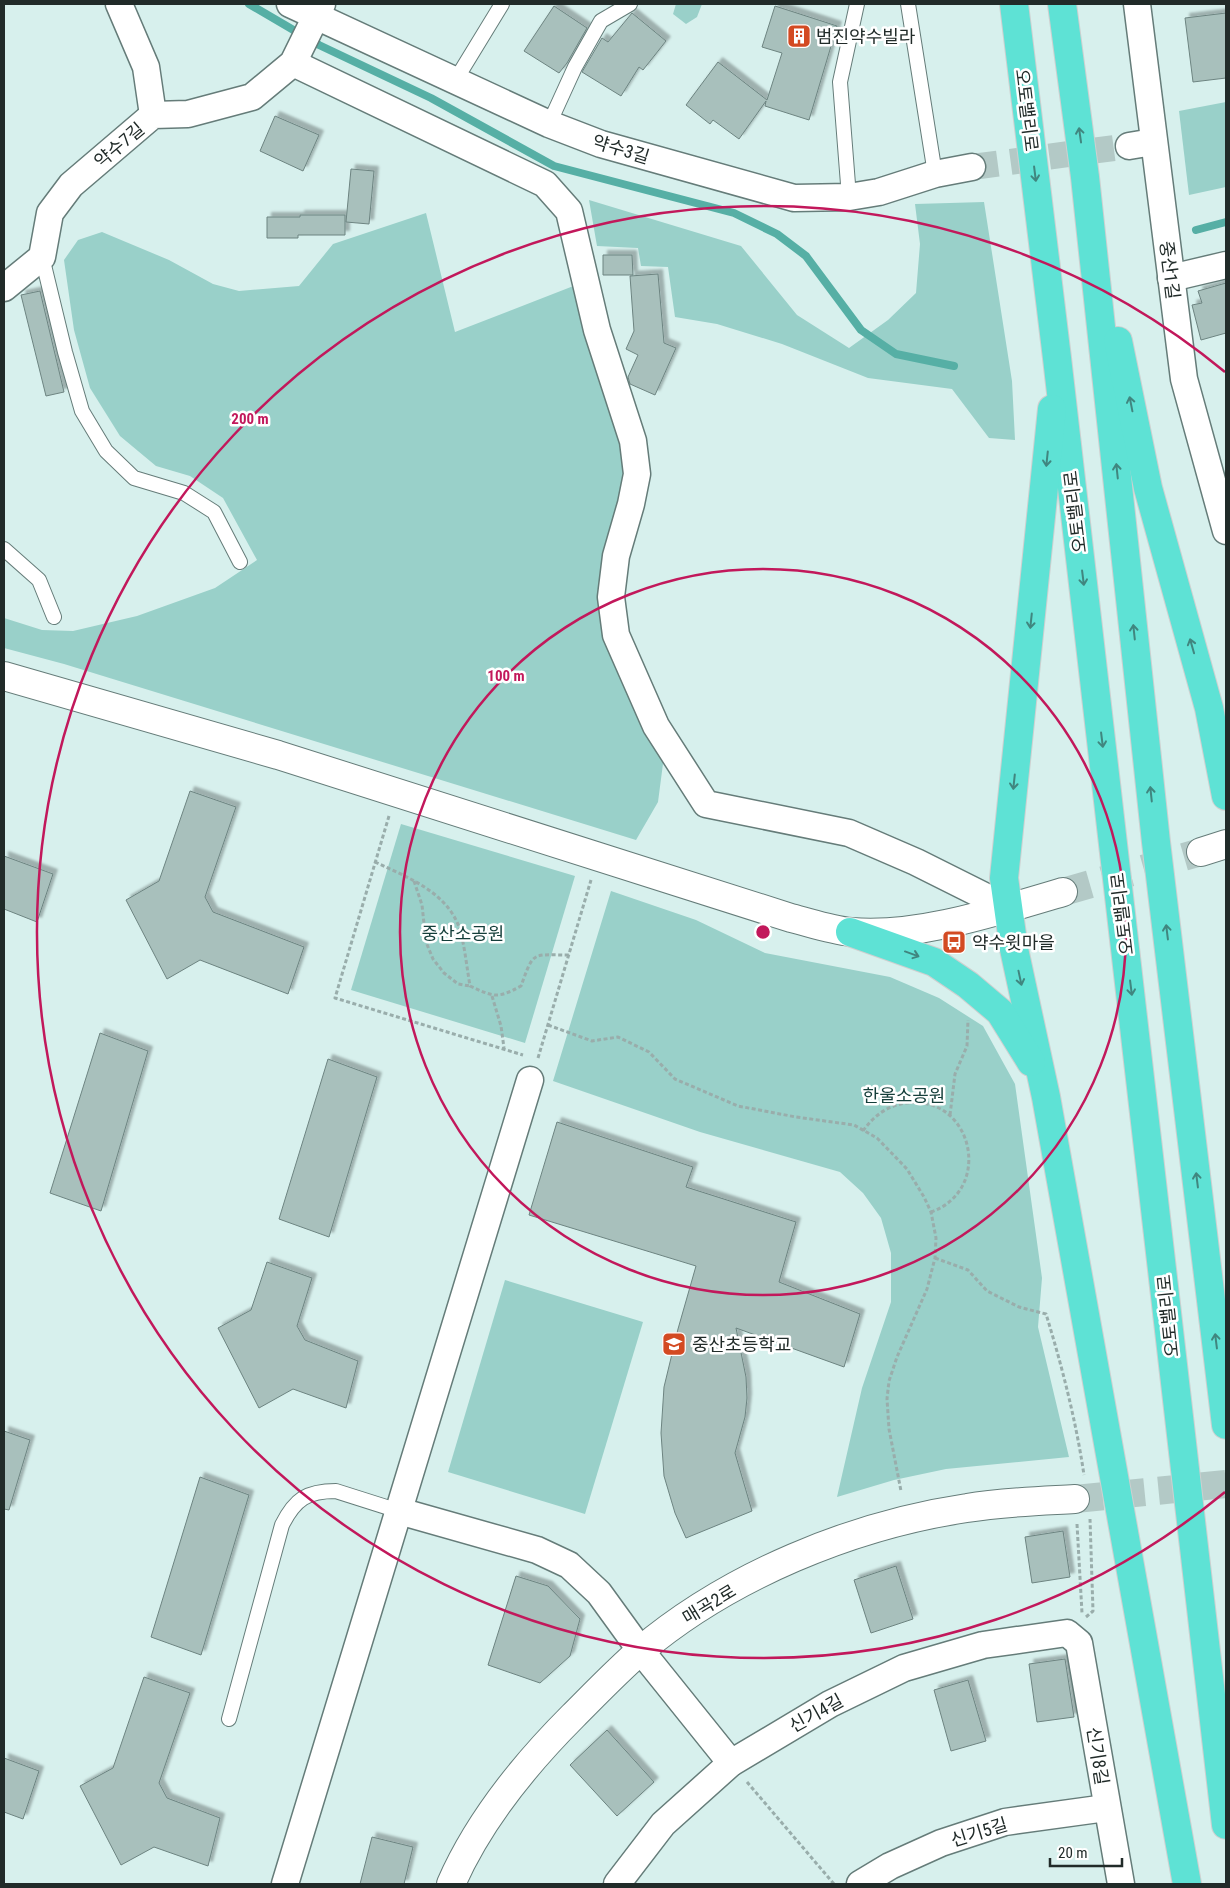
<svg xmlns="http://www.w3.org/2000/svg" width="1230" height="1888" viewBox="0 0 1230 1888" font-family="'Roboto Condensed','Noto Sans KR',sans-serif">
	<defs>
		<filter id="shadow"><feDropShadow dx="4.5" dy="-4.5" stdDeviation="1" flood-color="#0004"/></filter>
	</defs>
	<rect width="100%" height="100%" fill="#d7f0ed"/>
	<g fill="#99d0c9">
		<path d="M 676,4 L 702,4 L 697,17 L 686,24 L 673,14 Z"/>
		<path d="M 1226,102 L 1226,187 L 1189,195 L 1179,111 Z"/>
		<path d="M 589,200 L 741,246 L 797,315 L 849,348 L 888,320 L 916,293 L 920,244 L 915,204 L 984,202 L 1012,381 L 1015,440 L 989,438 L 952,389 L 868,378 L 782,344 L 717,324 L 675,317 L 668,267 L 641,266 L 638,248 L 597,246 Z"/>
		<path d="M 426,213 L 455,332 L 576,285 L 621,442 L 627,475 L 606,557 L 664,756 L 658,802 L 636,840 L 64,664 L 4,648 L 4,618 L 42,630 L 73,631 L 137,616 L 215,588 L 257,560 L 223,498 L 190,476 L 156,466 L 120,436 L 90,388 L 74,330 L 64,260 L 78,240 L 102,232 L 169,260 L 213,284 L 239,291 L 299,286 L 333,244 Z"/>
		<path d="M 401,824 L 575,876 L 525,1043 L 351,990 Z"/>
		<path d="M 611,891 L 696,920 L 765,953 L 890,977 L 939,998 L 983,1026 L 1015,1084 L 1042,1278 L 1038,1327 L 1069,1457 L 946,1469 L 894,1480 L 837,1497 L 862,1388 L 891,1302 L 891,1253 L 881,1218 L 863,1193 L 840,1172 L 700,1132 L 553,1081 Z"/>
		<path d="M 505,1280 L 643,1322 L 585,1514 L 448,1472 Z"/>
	</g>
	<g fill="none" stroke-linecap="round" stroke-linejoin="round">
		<g stroke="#56afa5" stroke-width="8">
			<path d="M 249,4 L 319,45 L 431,98 L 554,166 L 734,213 L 777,234 L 806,256 L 861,330 L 896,354 L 954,366"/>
			<path d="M 1196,230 L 1226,222"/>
		</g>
	</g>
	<g fill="#a8c0bc" stroke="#6d8481" filter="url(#shadow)">
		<path d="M 554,6 L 587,28 L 567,63 L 559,73 L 524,51 Z"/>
		<path d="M 775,6 L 837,26 L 809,120 L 765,106 L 766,101 L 739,139 L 713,120 L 710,124 L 686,105 L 718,62 L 767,100 L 782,53 L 762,47 Z"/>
		<path d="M 632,13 L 666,41 L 643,70 L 639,67 L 621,96 L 582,72 L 602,38 L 608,42 Z"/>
		<path d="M 1226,13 L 1226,78 L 1193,82 L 1185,18 Z"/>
		<path d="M 275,116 L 319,135 L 303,171 L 260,151 Z"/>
		<path d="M 351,169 L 374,171 L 369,224 L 346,222 Z"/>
		<path d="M 300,215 L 345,215 L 345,235 L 298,235 L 298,238 L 267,238 L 267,217 L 300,217 Z"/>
		<path d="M 603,255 L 632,255 L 633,275 L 603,275 Z"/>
		<path d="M 658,274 L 664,343 L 676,348 L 655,395 L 630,384 L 628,377 L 638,355 L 626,349 L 634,331 L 630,276 Z"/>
		<path d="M 1226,283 L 1226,333 L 1201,340 L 1192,305 L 1202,303 L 1198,291 Z"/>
		<path d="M 40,291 L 64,392 L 46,396 L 21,295 Z"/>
		<path d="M 190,791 L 236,807 L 205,897 L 213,912 L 304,947 L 288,994 L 200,960 L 167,979 L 126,900 L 159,881 Z"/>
		<path d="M 4,856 L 53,874 L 37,922 L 4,909 Z"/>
		<path d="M 100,1033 L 148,1051 L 101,1211 L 50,1193 Z"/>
		<path d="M 328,1059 L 377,1077 L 329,1237 L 279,1219 Z"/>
		<path d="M 557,1122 L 693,1167 L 686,1187 L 796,1222 L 779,1282 L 860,1314 L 844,1367 L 736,1328 L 746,1377 L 747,1398 L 745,1417 L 735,1453 L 752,1511 L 686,1538 L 675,1513 L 664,1476 L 661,1433 L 664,1387 L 678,1329 L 696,1266 L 529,1215 Z"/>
		<path d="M 267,1262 L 312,1278 L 297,1326 L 305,1340 L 358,1361 L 346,1408 L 293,1389 L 259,1408 L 218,1328 L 251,1310 Z"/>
		<path d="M 4,1431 L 30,1440 L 9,1510 L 4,1509 Z"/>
		<path d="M 200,1477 L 249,1495 L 201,1655 L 151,1637 Z"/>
		<path d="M 1063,1531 L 1070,1577 L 1032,1583 L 1025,1537 Z"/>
		<path d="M 896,1566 L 913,1619 L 871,1633 L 854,1580 Z"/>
		<path d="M 516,1576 L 548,1586 L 580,1619 L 570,1656 L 540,1683 L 488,1665 Z"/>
		<path d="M 1065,1659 L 1074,1717 L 1037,1722 L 1029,1664 Z"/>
		<path d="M 144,1677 L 190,1693 L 159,1783 L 167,1798 L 220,1818 L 208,1866 L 154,1847 L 121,1865 L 80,1786 L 113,1768 Z"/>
		<path d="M 968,1680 L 986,1741 L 951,1751 L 934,1690 Z"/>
		<path d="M 607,1730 L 654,1782 L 617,1816 L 570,1765 Z"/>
		<path d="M 4,1758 L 39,1771 L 23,1819 L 4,1812 Z"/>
		<path d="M 372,1837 L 413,1847 L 404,1884 L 360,1884 Z"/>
	</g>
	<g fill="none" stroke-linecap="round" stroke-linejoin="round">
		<path stroke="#b3c9c6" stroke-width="26" stroke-dasharray="26 13" stroke-linecap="butt" d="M 972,167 L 1129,146"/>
		<g stroke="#b3c9c6" stroke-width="28" stroke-dasharray="28 14" stroke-linecap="butt">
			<path d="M 1063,892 L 1201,852"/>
			<path d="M 1075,1499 L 1226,1484"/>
		</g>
		<g stroke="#657c79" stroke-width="16">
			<g id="lane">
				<path d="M 908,4 L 935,174"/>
				<path d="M 455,81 L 502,4"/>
				<path d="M 549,124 L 575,67 L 601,21 L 630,4"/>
				<path d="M 849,197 L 840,82 L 857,4"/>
				<path d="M 42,257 L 65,352 L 82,411 L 106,451 L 134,478 L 184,493 L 214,512 L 240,562"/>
				<path d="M 4,549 L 39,580 L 54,617"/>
				<path d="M 229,1719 L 282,1525 C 295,1499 307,1491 336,1491 L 399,1511"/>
			</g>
		</g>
		<g stroke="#657c79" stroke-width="29">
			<g id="street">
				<path d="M 119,4 L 146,67 L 153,115"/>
				<path d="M 290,4 L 549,124 L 601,144 L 794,198 L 849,197 L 879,192 L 935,174 L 972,167"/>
				<path d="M 1137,4 L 1184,379 L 1226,531"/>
				<path d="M 293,63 L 545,184 L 569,211 L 597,330 L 633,441 L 637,474 L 631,504 L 616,556 L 611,597 L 616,635 L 656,726 L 706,804 L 849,833 L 916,862 L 1008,908"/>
				<path d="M 1129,146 L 1153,142"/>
				<path d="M 1171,278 L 1226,265"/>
				<path d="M 4,288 L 42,257 L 50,213 L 71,185 L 153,115 L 188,114 L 252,97 L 293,63 L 322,4"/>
				<path d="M 399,1511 L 537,1550 L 569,1565 L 599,1593 L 641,1651 L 731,1763"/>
				<path d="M 285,1884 L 530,1080"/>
				<path d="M 617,1884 L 663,1824 L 731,1763 L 830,1704 L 904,1668 L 983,1645 L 1067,1633 L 1079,1643 L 1121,1884"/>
				<path d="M 860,1884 L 890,1866 L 941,1843 L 1005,1822 L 1106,1808"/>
			</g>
		</g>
		<g stroke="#657c79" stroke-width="30">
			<g id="secondary">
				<path d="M 4,676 L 278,755 L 791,918 C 811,923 831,930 851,932 C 918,938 998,911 1063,892"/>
				<path d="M 1201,852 L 1226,844"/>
				<path d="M 451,1884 C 479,1820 524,1765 573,1716 C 595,1694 617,1671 640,1651 C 729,1576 852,1525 967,1508 C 1002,1502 1039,1501 1075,1499"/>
			</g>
		</g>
		<g stroke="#ced0d0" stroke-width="30">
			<g id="highway">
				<path d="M 1014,4 L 1057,358 L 1226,1825"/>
				<path d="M 1062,4 L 1085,177 L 1156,842 L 1226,1425"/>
				<path d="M 1118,341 L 1148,488 L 1209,708 L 1226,796"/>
				<path d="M 1052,409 L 1004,878 L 1014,949 L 1046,1097 L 1187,1884"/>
				<path d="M 850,932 L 934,962 L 968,985 L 1000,1012 L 1031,1062"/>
			</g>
		</g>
		<g stroke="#99adab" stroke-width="3" stroke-dasharray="4 2.5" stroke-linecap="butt">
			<path d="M 389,816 L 335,998 L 523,1055"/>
			<path d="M 375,862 C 409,878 450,893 461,933 C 465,950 467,968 470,986 C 494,997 497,999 521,986 C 534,950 532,955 569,955"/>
			<path d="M 414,881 L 422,905 L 426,942 L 433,959 L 444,973 L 458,984 L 470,986"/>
			<path d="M 492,996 L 501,1026 L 504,1048"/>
			<path d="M 548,1025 L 592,1041 L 618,1037 L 649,1052 L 675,1079 L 738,1106 L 796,1117 L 854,1125 L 877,1138 L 907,1169 L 924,1197 L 931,1212 L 936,1238 L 935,1258 L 927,1289 L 897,1357 L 889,1381 L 887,1399 L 889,1429 L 901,1491"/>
			<path d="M 538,1058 L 591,880"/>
			<path d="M 950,1115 L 955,1074 L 967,1046 L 968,1020"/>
			<path d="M 863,1131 C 874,1115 889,1105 907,1103 C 973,1095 994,1190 931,1212"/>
			<path d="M 935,1258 L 968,1270 L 987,1291 L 1019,1307 L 1046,1314 C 1062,1366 1076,1421 1084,1475"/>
			<path d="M 1077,1524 L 1082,1613"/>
			<path d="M 1086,1617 L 1093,1611 L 1090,1519"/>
			<path d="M 747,1782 L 834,1884"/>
		</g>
		<use href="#lane" stroke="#fff" stroke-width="14"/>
		<use href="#street" stroke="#fff" stroke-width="26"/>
		<use href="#secondary" stroke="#fff" stroke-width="28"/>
		<use href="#highway" stroke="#5ee2d5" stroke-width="28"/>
	</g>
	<defs><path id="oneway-shaft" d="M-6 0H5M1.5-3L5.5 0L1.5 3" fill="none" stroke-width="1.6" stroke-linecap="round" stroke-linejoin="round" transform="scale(1.25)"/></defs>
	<g stroke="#40867f">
		<use href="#oneway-shaft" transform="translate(1080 135) rotate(-98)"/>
		<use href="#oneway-shaft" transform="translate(1035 174) rotate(83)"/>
		<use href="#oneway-shaft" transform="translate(1131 404) rotate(-101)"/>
		<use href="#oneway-shaft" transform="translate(1047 459) rotate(96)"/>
		<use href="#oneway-shaft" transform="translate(1117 471) rotate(-96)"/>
		<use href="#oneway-shaft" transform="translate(1083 578) rotate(83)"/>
		<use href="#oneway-shaft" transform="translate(1031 621) rotate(96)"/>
		<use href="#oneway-shaft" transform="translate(1134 632) rotate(-96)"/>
		<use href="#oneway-shaft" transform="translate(1192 646) rotate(-106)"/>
		<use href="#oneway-shaft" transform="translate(1102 740) rotate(83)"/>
		<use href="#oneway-shaft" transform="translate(1014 782) rotate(96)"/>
		<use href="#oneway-shaft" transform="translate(1151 794) rotate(-96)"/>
		<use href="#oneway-shaft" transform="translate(1167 932) rotate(-97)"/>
		<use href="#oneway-shaft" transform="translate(912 954) rotate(20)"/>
		<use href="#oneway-shaft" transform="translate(1020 978) rotate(78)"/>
		<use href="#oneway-shaft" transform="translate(1131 988) rotate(83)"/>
		<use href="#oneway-shaft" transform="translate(1197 1180) rotate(-97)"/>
		<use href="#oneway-shaft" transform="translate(1216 1341) rotate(-97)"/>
	</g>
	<g fill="none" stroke="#c2185b" stroke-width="2.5">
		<circle cx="763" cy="932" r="363"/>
		<path d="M1225 1492A726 726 0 1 1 1225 372"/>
	</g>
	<defs>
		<g id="building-square" transform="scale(1.25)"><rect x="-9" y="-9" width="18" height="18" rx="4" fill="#d34a22" stroke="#fff"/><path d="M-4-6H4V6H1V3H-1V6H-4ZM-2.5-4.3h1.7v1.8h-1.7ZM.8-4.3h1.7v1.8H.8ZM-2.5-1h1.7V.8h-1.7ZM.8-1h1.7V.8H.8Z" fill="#fff"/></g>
		<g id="bus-square" transform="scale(1.25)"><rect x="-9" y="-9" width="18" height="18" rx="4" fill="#d34a22" stroke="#fff"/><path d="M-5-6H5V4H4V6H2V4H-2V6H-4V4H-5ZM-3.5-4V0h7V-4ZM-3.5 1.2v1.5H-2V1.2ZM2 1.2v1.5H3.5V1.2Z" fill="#fff"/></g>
		<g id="school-square" transform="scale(1.25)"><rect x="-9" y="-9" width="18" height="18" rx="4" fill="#d34a22" stroke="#fff"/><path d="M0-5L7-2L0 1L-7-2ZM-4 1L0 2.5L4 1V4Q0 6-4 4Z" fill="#fff"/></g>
	</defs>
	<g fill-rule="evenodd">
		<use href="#building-square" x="799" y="36"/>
		<use href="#bus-square" x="954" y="942"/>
		<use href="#school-square" x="674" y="1344"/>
	</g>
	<g text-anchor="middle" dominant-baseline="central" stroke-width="5" stroke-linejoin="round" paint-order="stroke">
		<g font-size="18" fill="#212b29" stroke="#fff" text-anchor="start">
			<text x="816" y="36">범진약수빌라</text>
			<text x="972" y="942">약수윗마을</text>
			<text x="692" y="1344">중산초등학교</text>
		</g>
		<g font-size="18" fill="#212b29" stroke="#fff">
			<text transform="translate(1027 110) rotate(83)">오토밸리로</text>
			<text transform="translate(119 145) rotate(-40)">약수7길</text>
			<text transform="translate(621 149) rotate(17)">약수3길</text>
			<text transform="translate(1170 270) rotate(83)">중산1길</text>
			<text transform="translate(1075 512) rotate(-97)">오토밸리로</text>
			<text transform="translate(1122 914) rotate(-97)">오토밸리로</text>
			<text transform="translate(1168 1316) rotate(-96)">오토밸리로</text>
			<text transform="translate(709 1604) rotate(-31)">매곡2로</text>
			<text transform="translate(816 1713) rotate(-29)">신기4길</text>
			<text transform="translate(1098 1756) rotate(81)">신기8길</text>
			<text transform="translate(979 1832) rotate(-17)">신기5길</text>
		</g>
		<g font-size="18" fill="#143e3a" stroke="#fff">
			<text x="463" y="933">중산소공원</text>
			<text x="904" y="1095">한울소공원</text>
		</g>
	</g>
	<circle cx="763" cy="932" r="8" fill="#c2185b" stroke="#fff" stroke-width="2.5"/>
	<g font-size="15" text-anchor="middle" font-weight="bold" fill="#c2185b" stroke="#fff" stroke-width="5" stroke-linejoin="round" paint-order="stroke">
		<text x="250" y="424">200 m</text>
		<text x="506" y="681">100 m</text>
	</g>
	<rect width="1230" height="1888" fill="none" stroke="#212b29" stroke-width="10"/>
	<path d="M1050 1858v8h72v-8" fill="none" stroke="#212b29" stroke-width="2.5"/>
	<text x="1058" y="1858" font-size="15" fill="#212b29" stroke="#ffffff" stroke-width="4" paint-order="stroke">20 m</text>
</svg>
